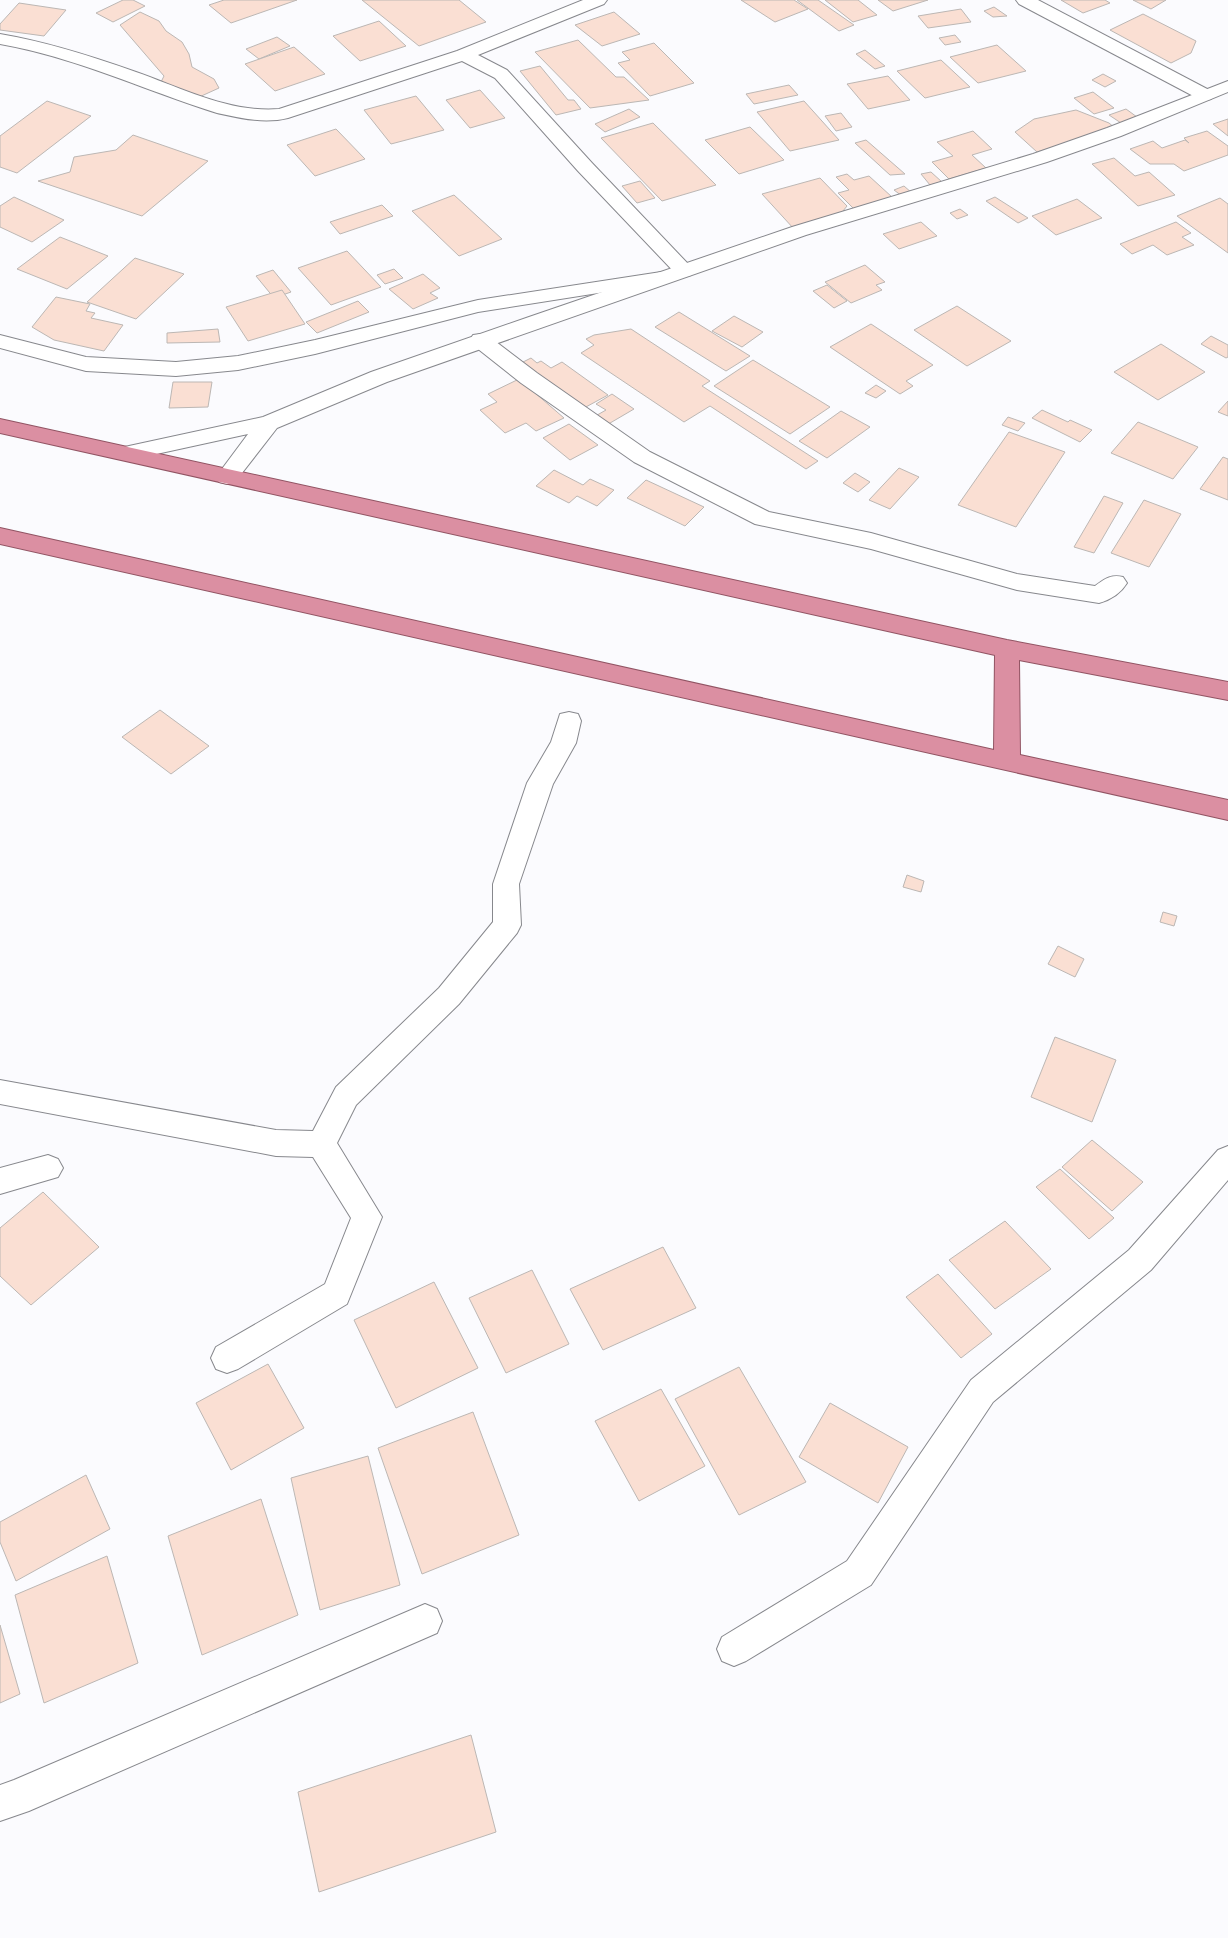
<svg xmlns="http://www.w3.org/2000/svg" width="1228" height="1938" viewBox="0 0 1228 1938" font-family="Jost,sans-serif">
	<rect width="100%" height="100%" fill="#fbfbfe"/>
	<g fill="#fadfd3" stroke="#bcb7b4">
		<path d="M 123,0 L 133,0 L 145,6 L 113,22 L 96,13 Z"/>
		<path d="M 224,0 L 297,0 L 231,23 L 209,5 Z"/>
		<path d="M 362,0 L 459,0 L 486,22 L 419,46 Z"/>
		<path d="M 741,0 L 794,0 L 808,9 L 775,22 Z"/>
		<path d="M 797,0 L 818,0 L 854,25 L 839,31 Z"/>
		<path d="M 825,0 L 858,0 L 877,15 L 853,22 Z"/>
		<path d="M 878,0 L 928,0 L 893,11 Z"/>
		<path d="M 1061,0 L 1105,0 L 1110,3 L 1083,13 Z"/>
		<path d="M 1133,0 L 1166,0 L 1151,9 Z"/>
		<path d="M 19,3 L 66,10 L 44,36 L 0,30 L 0,24 Z"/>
		<path d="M 994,7 L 1007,16 L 993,17 L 984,11 Z"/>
		<path d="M 961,9 L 971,22 L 928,28 L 918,16 Z"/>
		<path d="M 140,12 L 159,21 L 166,31 L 182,42 L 189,54 L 192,67 L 214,79 L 219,88 L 197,98 L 161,82 L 164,76 L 120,25 Z"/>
		<path d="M 614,12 L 640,34 L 602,46 L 575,25 Z"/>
		<path d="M 1143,14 L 1196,41 L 1191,53 L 1171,63 L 1110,30 Z"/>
		<path d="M 379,21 L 406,46 L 360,61 L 333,36 Z"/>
		<path d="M 955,35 L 961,42 L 945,45 L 939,38 Z"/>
		<path d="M 277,37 L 290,46 L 259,59 L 246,49 Z"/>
		<path d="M 578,40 L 616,77 L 624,77 L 649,100 L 590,108 L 535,52 Z"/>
		<path d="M 654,43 L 694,83 L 650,96 L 618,63 L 630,60 L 622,52 Z"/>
		<path d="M 997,45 L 1026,71 L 978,83 L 950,57 Z"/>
		<path d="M 294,47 L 325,74 L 275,91 L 245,64 Z"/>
		<path d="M 865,50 L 885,66 L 875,69 L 856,54 Z"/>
		<path d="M 941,60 L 970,87 L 925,98 L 897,71 Z"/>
		<path d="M 540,66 L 568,100 L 574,100 L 581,109 L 556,115 L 520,71 Z"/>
		<path d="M 1103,74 L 1116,81 L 1105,87 L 1092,80 Z"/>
		<path d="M 888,76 L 910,100 L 868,109 L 847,84 Z"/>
		<path d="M 789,85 L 798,95 L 754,104 L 746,94 Z"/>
		<path d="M 480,90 L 505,118 L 470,128 L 446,100 Z"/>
		<path d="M 1093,92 L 1114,108 L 1094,114 L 1074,98 Z"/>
		<path d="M 416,96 L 444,130 L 391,144 L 364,110 Z"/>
		<path d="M 47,101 L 91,116 L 17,173 L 0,167 L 0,136 Z"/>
		<path d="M 804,101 L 839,140 L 790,151 L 757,112 Z"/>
		<path d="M 629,109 L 640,117 L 605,132 L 595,124 Z"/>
		<path d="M 1126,109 L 1137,117 L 1121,123 L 1109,115 Z"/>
		<path d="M 1076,110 L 1109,123 L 1115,128 L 1037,152 L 1015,132 L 1034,119 Z"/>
		<path d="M 841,113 L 852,127 L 836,131 L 825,116 Z"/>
		<path d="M 1228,119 L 1228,136 L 1213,124 Z"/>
		<path d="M 653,123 L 716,185 L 662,201 L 601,138 Z"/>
		<path d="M 750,127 L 784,160 L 739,174 L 705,140 Z"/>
		<path d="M 336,129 L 365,159 L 315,176 L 287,145 Z"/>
		<path d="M 973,131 L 992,149 L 972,155 L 986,168 L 949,179 L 932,162 L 953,156 L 937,142 Z"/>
		<path d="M 1207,131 L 1228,146 L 1228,155 L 1184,171 L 1174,164 L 1150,164 L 1130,149 L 1153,141 L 1162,148 L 1185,140 L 1189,143 L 1184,138 Z"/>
		<path d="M 133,135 L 208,161 L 142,216 L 38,181 L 70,172 L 74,157 L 116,150 Z"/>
		<path d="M 866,140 L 905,174 L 890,175 L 855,143 Z"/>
		<path d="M 1114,158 L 1135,176 L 1149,172 L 1175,195 L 1138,206 L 1092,164 Z"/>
		<path d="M 931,172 L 942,182 L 930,185 L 921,174 Z"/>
		<path d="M 847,174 L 854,180 L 869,176 L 892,197 L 854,209 L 838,193 L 849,190 L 836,177 Z"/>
		<path d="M 820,178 L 847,206 L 839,216 L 794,229 L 762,194 Z"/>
		<path d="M 640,181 L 655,198 L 637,203 L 622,186 Z"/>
		<path d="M 904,186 L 912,193 L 902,196 L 894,190 Z"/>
		<path d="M 454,195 L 502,239 L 459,256 L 412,211 Z"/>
		<path d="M 14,197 L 64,220 L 32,242 L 0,227 L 0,206 Z"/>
		<path d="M 995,197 L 1028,218 L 1018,223 L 986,201 Z"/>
		<path d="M 1220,198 L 1228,204 L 1228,253 L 1177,216 Z"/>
		<path d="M 1077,199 L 1102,218 L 1056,235 L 1032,216 Z"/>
		<path d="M 382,205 L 393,216 L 340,234 L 330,222 Z"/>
		<path d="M 960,209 L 968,215 L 957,219 L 950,213 Z"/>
		<path d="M 921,222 L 937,236 L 899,249 L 883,234 Z"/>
		<path d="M 1176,222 L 1191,233 L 1182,237 L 1194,245 L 1167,255 L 1153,245 L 1132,254 L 1120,244 Z"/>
		<path d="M 60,237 L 108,256 L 67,289 L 17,269 Z"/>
		<path d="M 347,251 L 381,287 L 331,305 L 298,268 Z"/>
		<path d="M 135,258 L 184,274 L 136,319 L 87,302 Z"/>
		<path d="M 865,265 L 885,282 L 876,285 L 882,290 L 851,303 L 825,282 Z"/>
		<path d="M 394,269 L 403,278 L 385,284 L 377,275 Z"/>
		<path d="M 273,270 L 291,292 L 274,298 L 256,276 Z"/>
		<path d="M 423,274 L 440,288 L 430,293 L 438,298 L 413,309 L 389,289 Z"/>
		<path d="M 827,285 L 847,301 L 834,308 L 813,291 Z"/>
		<path d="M 282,290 L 305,324 L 248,341 L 226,307 Z"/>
		<path d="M 56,297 L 90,304 L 86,311 L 95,313 L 91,318 L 123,325 L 104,351 L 54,340 L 32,327 Z"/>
		<path d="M 358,301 L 369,312 L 317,333 L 306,322 Z"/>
		<path d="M 957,306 L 1011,341 L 967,366 L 914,330 Z"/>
		<path d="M 679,312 L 750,356 L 726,371 L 655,327 Z"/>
		<path d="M 734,316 L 763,332 L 742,347 L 712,331 Z"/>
		<path d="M 871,324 L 933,365 L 906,381 L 913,386 L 900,394 L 830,347 Z"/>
		<path d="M 218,329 L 220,342 L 167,343 L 167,333 Z"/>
		<path d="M 631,329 L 710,381 L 702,386 L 818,461 L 806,469 L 710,406 L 684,422 L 581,353 L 594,345 L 586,339 L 594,335 Z"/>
		<path d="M 1211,336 L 1228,345 L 1228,357 L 1226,358 L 1201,344 Z"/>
		<path d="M 1161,344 L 1205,372 L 1158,400 L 1114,372 Z"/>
		<path d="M 531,358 L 537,363 L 541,361 L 551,368 L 562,362 L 608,395 L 584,408 L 521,363 Z"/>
		<path d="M 753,360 L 830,407 L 790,434 L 714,386 Z"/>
		<path d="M 519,379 L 564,418 L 536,431 L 526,423 L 505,433 L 480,410 L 497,402 L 488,394 Z"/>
		<path d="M 173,382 L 212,382 L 208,407 L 169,408 Z"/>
		<path d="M 876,385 L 886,391 L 876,398 L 865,393 Z"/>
		<path d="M 612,394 L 634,409 L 605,426 L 592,418 L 606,410 L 596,404 Z"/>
		<path d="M 1228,401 L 1228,416 L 1218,412 Z"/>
		<path d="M 1042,410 L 1068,422 L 1070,420 L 1092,430 L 1080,442 L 1032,418 Z"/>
		<path d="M 841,411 L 870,427 L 827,458 L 799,441 Z"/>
		<path d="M 1008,417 L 1025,423 L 1018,431 L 1002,425 Z"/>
		<path d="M 1138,422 L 1198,447 L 1173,479 L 1111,453 Z"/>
		<path d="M 569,424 L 598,445 L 570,460 L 543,438 Z"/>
		<path d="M 1009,432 L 1065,452 L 1016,527 L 958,505 Z"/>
		<path d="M 1223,457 L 1228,459 L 1228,500 L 1200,489 Z"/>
		<path d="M 899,468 L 919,477 L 890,509 L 869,500 Z"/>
		<path d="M 554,470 L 583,485 L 590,479 L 614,490 L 597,506 L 577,496 L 569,503 L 536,486 Z"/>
		<path d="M 855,473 L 870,482 L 858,492 L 843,483 Z"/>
		<path d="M 646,480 L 704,507 L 685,526 L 627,498 Z"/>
		<path d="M 1104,496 L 1123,503 L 1094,553 L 1074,547 Z"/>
		<path d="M 1144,500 L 1181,514 L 1149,567 L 1111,553 Z"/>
		<path d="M 160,710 L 209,746 L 171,774 L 122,737 Z"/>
		<path d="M 907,875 L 924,881 L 921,892 L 903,887 Z"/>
		<path d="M 1163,912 L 1177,916 L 1174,926 L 1160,922 Z"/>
		<path d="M 1058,946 L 1084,959 L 1075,977 L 1048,964 Z"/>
		<path d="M 1055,1037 L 1116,1060 L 1092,1122 L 1031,1097 Z"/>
		<path d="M 1092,1140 L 1143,1182 L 1112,1211 L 1062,1167 Z"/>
		<path d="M 1060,1169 L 1114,1218 L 1089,1239 L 1036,1187 Z"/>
		<path d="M 43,1192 L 99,1247 L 31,1305 L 0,1276 L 0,1228 Z"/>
		<path d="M 1005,1221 L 1051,1269 L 995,1309 L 949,1260 Z"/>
		<path d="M 663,1247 L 696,1308 L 603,1350 L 570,1289 Z"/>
		<path d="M 532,1270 L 569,1344 L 506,1373 L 469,1298 Z"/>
		<path d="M 938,1274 L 992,1334 L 961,1358 L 906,1297 Z"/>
		<path d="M 434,1282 L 478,1368 L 396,1408 L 354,1320 Z"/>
		<path d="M 268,1364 L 304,1428 L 231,1470 L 196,1403 Z"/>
		<path d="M 739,1367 L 806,1482 L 739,1515 L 675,1399 Z"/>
		<path d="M 661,1389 L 705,1466 L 639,1501 L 595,1421 Z"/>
		<path d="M 830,1403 L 908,1447 L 878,1503 L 799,1457 Z"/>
		<path d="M 473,1412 L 519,1535 L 422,1574 L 378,1448 Z"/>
		<path d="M 368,1456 L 400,1585 L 320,1610 L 291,1478 Z"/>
		<path d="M 86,1475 L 110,1529 L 16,1581 L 0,1542 L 0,1522 Z"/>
		<path d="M 261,1499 L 298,1615 L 202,1655 L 168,1536 Z"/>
		<path d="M 107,1556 L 138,1663 L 44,1703 L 15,1595 Z"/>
		<path d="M 0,1625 L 20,1694 L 0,1703 Z"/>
		<path d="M 471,1735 L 496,1832 L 319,1892 L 298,1792 Z"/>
	</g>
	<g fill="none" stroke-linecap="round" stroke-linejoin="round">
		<g stroke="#87888d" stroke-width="2">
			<g id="minor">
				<path d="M 583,0 L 607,0 L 604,4 L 478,55 L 507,70 L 592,163 L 691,267 L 694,271 L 691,275 L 684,277 L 677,275 L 578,171 L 495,78 L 462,61 L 288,118 C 264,124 240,118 217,113 C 144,90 75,57 0,44 L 0,34 C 47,42 91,56 136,72 C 182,88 229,113 279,109 L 457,51 Z"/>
				<path d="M 1016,0 L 1038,0 L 1211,91 L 1214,95 L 1211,99 L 1205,100 L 1199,99 L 1019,4 Z"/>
				<path d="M 661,272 L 668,274 L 671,278 L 668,282 L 478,312 L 315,354 L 238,370 L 176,376 L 86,371 L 0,348 L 0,335 L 86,357 L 176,362 L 238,356 L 315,340 L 478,300 Z"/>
				<path d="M 480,334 L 487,335 L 537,373 L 650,452 L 769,512 L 871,533 L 1017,574 L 1095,586 C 1105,579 1111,574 1123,577 L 1127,583 C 1121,593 1110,600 1099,603 L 1017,590 L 871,549 L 755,524 L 634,462 L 521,383 L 473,345 L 470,340 L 473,335 Z"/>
				<path d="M 569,712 L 578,714 L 581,721 L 576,743 L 553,784 L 519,884 L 521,925 L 517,933 L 459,1004 L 356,1105 L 337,1143 L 382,1217 L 347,1304 L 238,1369 L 227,1373 L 216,1369 L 211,1358 L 216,1347 L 325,1284 L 351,1218 L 313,1157 L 276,1156 L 0,1104 L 0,1080 L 276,1130 L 313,1131 L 336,1087 L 439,988 L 493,922 L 493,884 L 527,783 L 551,742 L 560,714 Z"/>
				<path d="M 1228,1146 L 1228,1180 L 1151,1270 L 993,1402 L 871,1585 L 746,1661 L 734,1666 L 722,1661 L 717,1649 L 722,1637 L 847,1561 L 971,1380 L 1129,1250 L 1218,1150 Z"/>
				<path d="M 48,1155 L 58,1159 L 63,1168 L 58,1177 L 0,1194 L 0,1168 Z"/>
				<path d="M 425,1604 L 437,1609 L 442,1621 L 437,1633 L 29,1811 L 0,1821 L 0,1785 L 14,1780 Z"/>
			</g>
		</g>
		<g stroke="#87888d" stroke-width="2">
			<path id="tertiary" d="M 1228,81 L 1228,92 L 1121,136 L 1047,162 L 806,235 L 387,382 L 277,428 L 235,482 L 227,484 L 219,482 L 216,477 L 248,434 L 129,460 L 121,458 L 118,453 L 121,448 L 129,446 L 263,417 L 371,372 L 529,317 L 792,227 L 1033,154 L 1107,128 Z"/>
		</g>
		<g stroke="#915463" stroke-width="2">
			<path id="trunk" d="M 0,419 L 1007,640 L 1228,682 L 1228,700 L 1019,660 L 1020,755 L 1228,800 L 1228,820 L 0,544 L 0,528 L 994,750 L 995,655 L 0,433 Z"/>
		</g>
		<use href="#minor" fill="#fff" fill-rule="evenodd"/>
		<use href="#tertiary" fill="#fff" fill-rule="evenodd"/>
		<use href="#trunk" fill="#db8fa2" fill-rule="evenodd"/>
	</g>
</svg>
